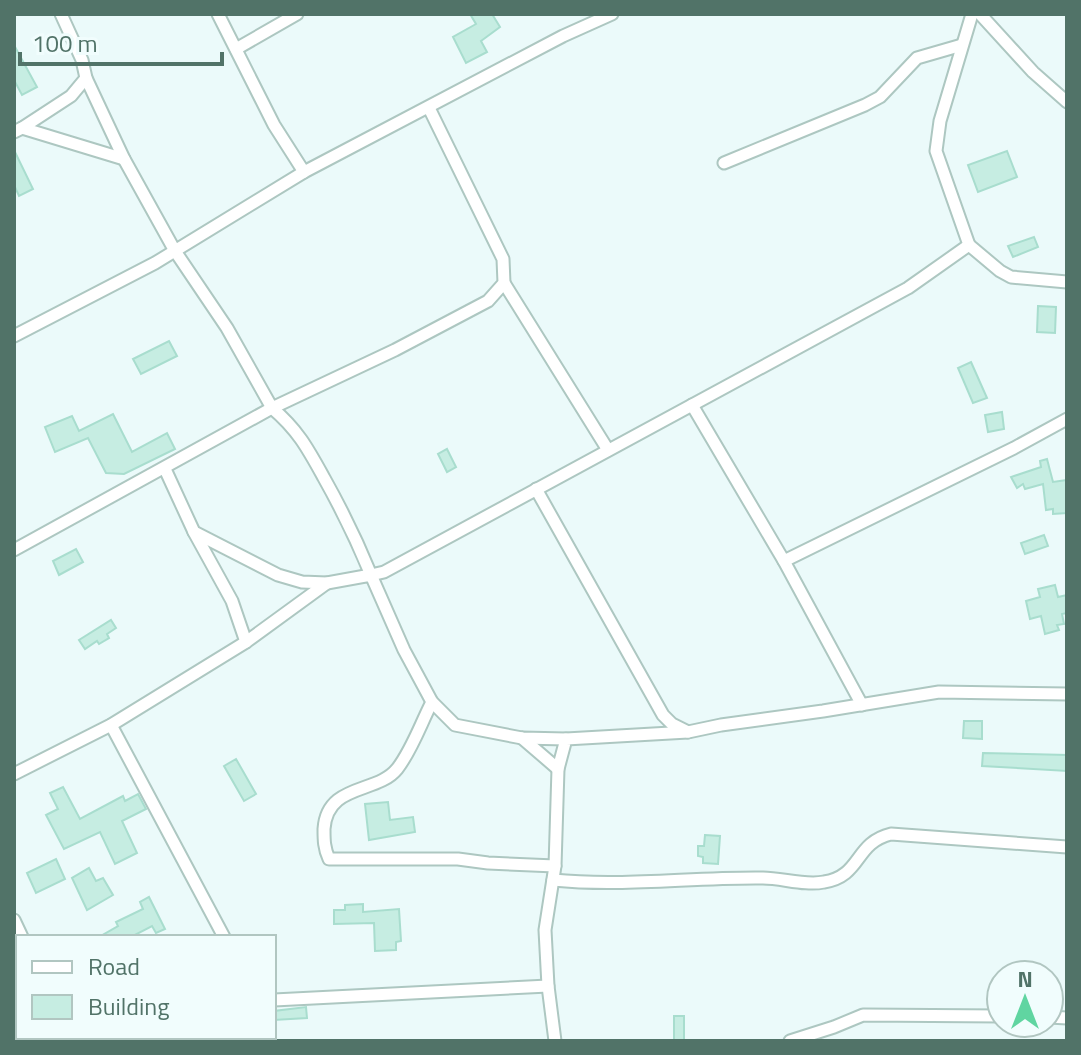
<svg xmlns="http://www.w3.org/2000/svg" width="1081" height="1055" viewBox="0 0 1081 1055" font-family="'Titillium Web',sans-serif">
	<rect width="100%" height="100%" fill="#ebfafa"/>
	<g fill="#c6ede2" stroke="#a8ddce" stroke-width="2">
		<path d="M 470,14 L 492,14 L 500,27 L 481,41 L 487,52 L 466,63 L 453,37 L 476,24 Z"/>
		<path d="M 14,45 L 37,87 L 22,95 L 14,80 Z"/>
		<path d="M 14,150 L 33,189 L 19,196 L 14,185 Z"/>
		<path d="M 1007,151 L 1017,177 L 978,192 L 968,165 Z"/>
		<path d="M 1034,237 L 1038,247 L 1013,257 L 1008,246 Z"/>
		<path d="M 1038,306 L 1056,307 L 1055,333 L 1037,332 Z"/>
		<path d="M 169,341 L 177,356 L 141,374 L 133,359 Z"/>
		<path d="M 971,362 L 987,398 L 973,403 L 958,368 Z"/>
		<path d="M 1002,412 L 1004,429 L 988,432 L 985,415 Z"/>
		<path d="M 113,414 L 132,452 L 167,433 L 175,449 L 124,474 L 106,473 L 88,438 L 55,452 L 45,427 L 72,416 L 79,431 Z"/>
		<path d="M 447,449 L 456,467 L 447,472 L 438,454 Z"/>
		<path d="M 1047,459 L 1053,482 L 1067,480 L 1067,513 L 1053,514 L 1053,509 L 1046,510 L 1043,484 L 1025,489 L 1023,484 L 1017,488 L 1011,477 L 1041,467 L 1040,461 Z"/>
		<path d="M 1044,535 L 1048,546 L 1025,554 L 1021,543 Z"/>
		<path d="M 76,549 L 83,562 L 59,575 L 53,561 Z"/>
		<path d="M 1055,585 L 1058,597 L 1067,595 L 1067,613 L 1062,614 L 1064,624 L 1057,625 L 1059,630 L 1045,634 L 1041,616 L 1030,619 L 1026,601 L 1040,597 L 1038,589 Z"/>
		<path d="M 111,620 L 116,628 L 107,634 L 109,638 L 99,644 L 97,641 L 85,649 L 79,640 Z"/>
		<path d="M 964,721 L 982,721 L 982,739 L 963,738 Z"/>
		<path d="M 983,753 L 1067,755 L 1067,771 L 982,766 Z"/>
		<path d="M 236,759 L 256,794 L 244,801 L 224,766 Z"/>
		<path d="M 63,787 L 80,819 L 123,796 L 125,801 L 138,794 L 146,809 L 122,821 L 137,853 L 115,864 L 100,832 L 64,849 L 46,815 L 58,809 L 50,793 Z"/>
		<path d="M 388,802 L 390,820 L 413,817 L 415,832 L 369,840 L 365,804 Z"/>
		<path d="M 705,835 L 720,836 L 718,864 L 703,863 L 703,857 L 698,856 L 698,846 L 704,846 Z"/>
		<path d="M 56,859 L 65,879 L 36,893 L 27,873 Z"/>
		<path d="M 89,868 L 96,881 L 103,878 L 113,895 L 87,910 L 72,878 Z"/>
		<path d="M 149,897 L 165,929 L 156,933 L 152,926 L 131,937 L 99,937 L 118,926 L 116,922 L 143,909 L 140,902 Z"/>
		<path d="M 363,904 L 363,912 L 399,909 L 401,941 L 396,942 L 396,950 L 375,951 L 374,923 L 334,924 L 334,910 L 345,910 L 345,905 Z"/>
		<path d="M 306,1007 L 307,1018 L 274,1020 L 274,1011 Z"/>
		<rect x="674" y="1016" width="10" height="25"/>
	</g>
	<g fill="none" stroke-linecap="round" stroke-linejoin="round">
		<g stroke="#adc7c1" stroke-width="15">
			<g id="minor">
				<path d="M 218,14 L 274,125 L 304,172"/>
				<path d="M 980,14 L 1033,72 L 1067,102"/>
				<path d="M 236,49 L 297,14"/>
				<path d="M 86,78 L 124,159 L 175,251 L 227,328 L 272,408 L 395,350 L 488,301 L 504,283 L 503,259 L 429,108"/>
				<path d="M 22,128 L 71,96 L 86,78 L 82,60 L 61,14"/>
				<path d="M 14,132 L 22,128 L 124,159"/>
				<path d="M 724,163 L 865,105 L 880,97 L 917,58 L 962,45"/>
				<path d="M 969,245 L 1000,271 L 1011,277 L 1067,282"/>
				<path d="M 504,283 L 608,450"/>
				<path d="M 14,336 L 155,263 L 304,172 L 563,36 L 612,14"/>
				<path d="M 692,405 L 784,561"/>
				<path d="M 165,469 L 194,532 L 278,575 L 302,582 L 327,583 L 371,575 L 404,650 L 432,702 L 455,725 L 522,738 L 566,739"/>
				<path d="M 536,489 L 663,715 L 672,724 L 688,732"/>
				<path d="M 194,532 L 232,601 L 246,642"/>
				<path d="M 14,550 L 272,408 C 298,430 308,449 324,478 C 342,510 357,541 371,575 L 384,572 L 908,288 L 969,245 L 936,151 L 940,121 L 972,14"/>
				<path d="M 432,702 C 421,723 412,750 397,769 C 377,794 327,783 324,829 C 324,840 324,848 329,859 L 458,859 L 488,863 L 555,866"/>
				<path d="M 862,705 L 784,561 L 1014,448 L 1067,419"/>
				<path d="M 111,725 L 224,937"/>
				<path d="M 522,738 L 558,769"/>
				<path d="M 14,774 L 111,725 L 246,642 L 327,583"/>
				<path d="M 553,880 C 623,887 692,877 763,878 C 782,878 805,886 824,882 C 862,876 854,843 891,834 L 1067,847"/>
				<path d="M 14,920 L 22,937"/>
				<path d="M 14,980 L 18,978"/>
				<path d="M 274,1000 L 548,986"/>
				<path d="M 1049,1017 L 1067,1018"/>
				<path d="M 137,1037 L 139,1041"/>
				<path d="M 265,1037 L 266,1041"/>
				<path d="M 79,1041 L 97,1037"/>
				<path d="M 555,1041 L 548,986 L 545,930 L 555,866 L 558,769 L 566,739 L 688,732 L 721,725 L 823,711 L 939,692 L 1067,694"/>
				<path d="M 790,1041 L 834,1027 L 863,1015 L 1001,1016"/>
			</g>
		</g>
		<use href="#minor" stroke="#fff" stroke-width="11"/>
	</g>
	<rect width="1081" height="1055" fill="none" stroke="#517368" stroke-width="32"/>
	<rect x="16" y="935" width="260" height="104" fill="#f1fdfd" stroke="#b1c6c1" stroke-width="2"/>
	<rect x="32" y="961" width="40" height="12" fill="#ffffff" stroke="#b1c6c1" stroke-width="2"/>
	<text x="88" y="975" font-size="24" fill="#517368">Road</text>
	<rect x="32" y="995" width="40" height="24" fill="#c6ede2" stroke="#b1c6c1" stroke-width="2"/>
	<text x="88" y="1015" font-size="24" fill="#517368">Building</text>
	<g transform="translate(1025 999)"><circle r="38" fill="#f1fdfd" stroke="#b1c6c1" stroke-width="2"/>
	<path d="M0-6L14 30L0 20L-14 30Z" fill="#60d5a1"/>
	<text y="-12" font-size="22" font-weight="bold" text-anchor="middle" fill="#517368">N</text>
	</g>
	<path d="M20 52v12h202v-12" fill="none" stroke="#517368" stroke-width="4"/>
	<text x="32" y="52" font-size="24" fill="#517368" stroke="#f1fdfd" stroke-width="6" paint-order="stroke">100 m</text>
</svg>
